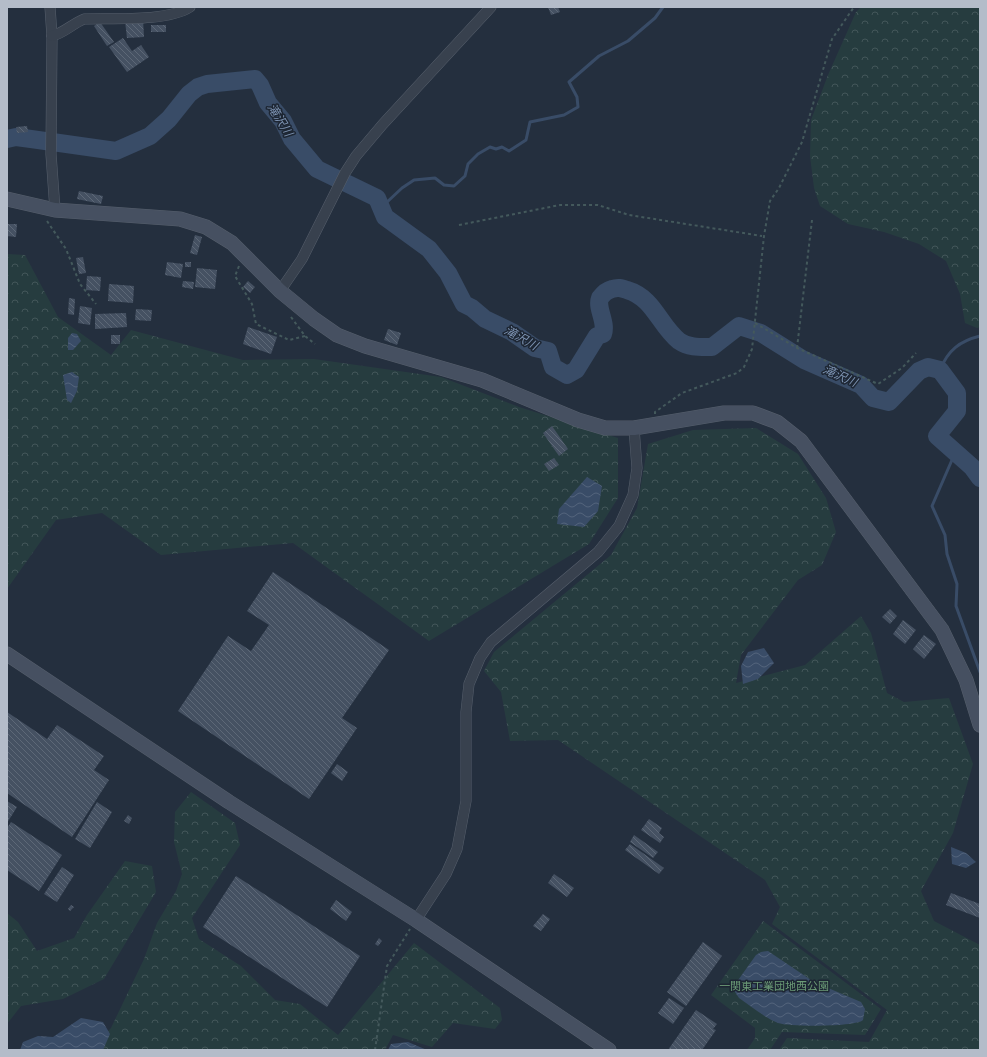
<svg xmlns="http://www.w3.org/2000/svg" width="987" height="1057" viewBox="0 0 987 1057" font-family="'Varela Round','Noto Sans JP',sans-serif">
	<defs>
		<pattern id="forest-crowns" width="20" height="18" patternUnits="userSpaceOnUse"><rect width="20" height="18" fill="#263c3f"/><path d="M2 6a3 3 0 1 1 6 0M12 15a3 3 0 1 1 6 0" fill="none" stroke="#435659"/></pattern>
		<pattern id="water-waves" width="16" height="10" patternUnits="userSpaceOnUse"><rect width="16" height="10" fill="#394c67"/><path d="M0 5q4-4 8 0t8 0" fill="none" stroke="#53647b"/></pattern>
		<pattern id="building-back-hatch" width="6" height="6" patternUnits="userSpaceOnUse"><rect width="6" height="6" fill="#455162"/><path d="M-1 5l2 2M0 0l6 6M5-1l2 2" fill="none" stroke="#5d6877"/></pattern>
	</defs>
	<rect width="100%" height="100%" fill="#242f3e"/>
	<g fill="url(#forest-crowns)">
		<path d="M 861,7 L 980,7 L 980,327 L 977,328 L 965,323 L 960,294 L 946,261 L 919,244 L 884,232 L 848,224 L 820,206 L 814,188 L 810,156 L 811,120 L 828,75 L 856,12 Z"/>
		<path d="M 7,254 L 25,255 L 58,317 L 111,355 L 131,330 L 243,360 L 314,359 L 441,377 L 519,407 L 618,438 L 618,498 L 589,544 L 429,641 L 293,543 L 161,555 L 102,513 L 56,520 L 7,589 Z"/>
		<path d="M 756,428 L 798,454 L 826,498 L 836,532 L 822,565 L 798,580 L 741,655 L 736,683 L 805,665 L 861,616 L 871,633 L 887,693 L 904,702 L 949,698 L 973,764 L 953,833 L 921,891 L 934,921 L 980,945 L 980,1050 L 779,1050 L 787,1038 L 869,1042 L 887,1010 L 772,924 L 780,907 L 765,880 L 558,740 L 510,741 L 501,692 L 484,671 L 494,652 L 611,555 L 637,508 L 648,444 L 693,430 Z"/>
		<path d="M 191,792 L 235,823 L 240,845 L 192,918 L 199,939 L 241,966 L 275,1000 L 300,1004 L 338,1035 L 414,943 L 500,1008 L 502,1020 L 495,1029 L 453,1023 L 432,1047 L 393,1035 L 385,1050 L 91,1050 L 111,1028 L 144,959 L 157,923 L 176,891 L 182,874 L 174,842 L 175,812 Z"/>
		<path d="M 125,861 L 152,866 L 156,892 L 104,979 L 63,999 L 21,1006 L 7,1024 L 7,913 L 18,922 L 37,951 L 74,938 L 87,915 Z"/>
		<path d="M 763,921 L 881,1009 L 865,1035 L 782,1032 L 770,1050 L 747,1050 L 755,1038 L 755,1028 L 711,995 Z"/>
	</g>
	<g fill="url(#water-waves)">
		<path d="M 72,333 L 77,334 L 81,341 L 73,350 L 68,350 L 68,338 Z"/>
		<path d="M 72,372 L 79,377 L 77,391 L 71,403 L 67,400 L 63,375 Z"/>
		<path d="M 587,477 L 602,486 L 598,511 L 584,527 L 557,524 L 559,509 Z"/>
		<path d="M 764,648 L 774,663 L 758,679 L 743,684 L 741,666 L 748,652 Z"/>
		<path d="M 951,847 L 966,853 L 976,862 L 966,868 L 952,864 Z"/>
		<path d="M 768,951 L 814,982 L 861,1002 L 865,1009 L 863,1020 C 856,1027 790,1027 778,1023 C 765,1018 751,1006 739,998 L 735,992 L 736,983 L 756,955 L 761,952 Z"/>
		<path d="M 81,1018 L 103,1022 L 110,1034 L 103,1050 L 20,1050 L 23,1042 L 38,1036 L 53,1037 Z"/>
		<path d="M 408,1042 L 427,1050 L 388,1050 L 391,1044 Z"/>
	</g>
	<g fill="none" stroke-linecap="round" stroke-linejoin="round">
		<g stroke="#394c67" stroke-width="3">
			<path d="M 385,217 L 386,203 L 402,188 L 414,180 L 435,178 L 444,185 L 454,186 L 465,176 L 468,164 L 478,154 L 490,147 L 496,149 L 502,147 L 509,151 L 526,140 L 530,122 L 564,115 L 578,107 L 577,97 L 569,82 L 599,56 L 628,41 L 655,18 L 663,7"/>
			<path d="M 940,370 C 948,350 960,341 980,336"/>
			<path d="M 955,453 L 932,506 L 945,535 L 947,554 L 957,584 L 956,606 L 980,672"/>
		</g>
		<path stroke="#394c67" stroke-width="18" d="M 7,139 L 16,137 L 31,139 L 116,151 L 150,136 L 169,119 L 189,94 L 198,87 L 207,84 L 255,79 L 260,85 L 268,103 L 283,121 L 292,139 L 317,169 L 377,198 L 385,217 L 429,249 L 448,273 L 464,304 L 472,308 L 485,319 L 512,332 L 535,348 L 548,351 L 553,367 L 567,375 L 576,370 L 597,336 L 603,334 C 607,322 596,308 600,298 C 603,294 608,290 612,289 C 618,287 621,288 627,290 C 654,298 659,325 679,341 C 689,348 701,347 712,347 L 739,326 L 761,333 L 804,360 L 861,385 L 873,398 L 889,402 L 919,371 L 928,367 L 940,370 L 957,393 L 957,411 L 937,436 L 972,467 L 980,478"/>
	</g>
	<g fill="url(#building-back-hatch)">
		<path d="M 548,7 L 558,7 L 560,12 L 551,15 Z"/>
		<path d="M 143,19 L 144,37 L 127,38 L 125,21 Z"/>
		<path d="M 100,22 L 114,42 L 107,46 L 94,26 Z"/>
		<rect x="151" y="25" width="15" height="7"/>
		<path d="M 123,38 L 132,51 L 141,45 L 149,57 L 127,72 L 109,47 Z"/>
		<path d="M 27,126 L 28,132 L 17,133 L 16,127 Z"/>
		<path d="M 79,191 L 103,196 L 101,204 L 77,199 Z"/>
		<path d="M 7,224 L 17,224 L 16,237 L 7,236 Z"/>
		<path d="M 195,235 L 202,237 L 197,255 L 190,253 Z"/>
		<path d="M 83,257 L 86,273 L 79,274 L 76,258 Z"/>
		<path d="M 167,262 L 183,264 L 181,278 L 165,275 Z"/>
		<rect x="185" y="262" width="6" height="5"/>
		<path d="M 197,268 L 217,270 L 215,289 L 195,287 Z"/>
		<path d="M 87,276 L 101,277 L 100,291 L 86,290 Z"/>
		<path d="M 183,281 L 194,282 L 193,289 L 182,287 Z"/>
		<path d="M 248,281 L 255,287 L 250,293 L 243,287 Z"/>
		<path d="M 109,284 L 134,286 L 133,303 L 108,301 Z"/>
		<path d="M 69,298 L 75,299 L 74,315 L 68,314 Z"/>
		<path d="M 80,306 L 92,308 L 90,325 L 78,323 Z"/>
		<path d="M 136,309 L 152,310 L 151,321 L 135,320 Z"/>
		<path d="M 126,313 L 127,327 L 95,329 L 95,314 Z"/>
		<path d="M 248,327 L 277,337 L 271,354 L 243,344 Z"/>
		<path d="M 388,329 L 401,333 L 397,345 L 384,340 Z"/>
		<rect x="111" y="335" width="9" height="9"/>
		<path d="M 552,426 L 568,449 L 559,456 L 543,433 Z"/>
		<path d="M 554,458 L 559,465 L 549,471 L 544,464 Z"/>
		<path d="M 273,572 L 389,650 L 342,718 L 357,728 L 309,799 L 178,711 L 228,636 L 251,651 L 269,625 L 247,611 Z"/>
		<path d="M 890,609 L 897,616 L 890,624 L 882,617 Z"/>
		<path d="M 903,620 L 916,630 L 905,644 L 893,634 Z"/>
		<path d="M 924,635 L 936,644 L 924,659 L 913,649 Z"/>
		<path d="M 7,712 L 47,739 L 57,725 L 104,756 L 94,770 L 109,780 L 72,837 L 7,793 Z"/>
		<path d="M 337,764 L 348,772 L 342,781 L 331,773 Z"/>
		<path d="M 7,801 L 17,807 L 7,823 Z"/>
		<path d="M 97,802 L 112,812 L 90,848 L 75,839 Z"/>
		<path d="M 128,815 L 132,818 L 129,824 L 124,821 Z"/>
		<path d="M 649,819 L 662,828 L 659,833 L 664,837 L 660,843 L 641,830 Z"/>
		<path d="M 11,822 L 62,855 L 39,891 L 7,870 L 7,828 Z"/>
		<path d="M 634,835 L 658,852 L 653,858 L 630,842 Z"/>
		<path d="M 630,844 L 664,868 L 659,874 L 625,850 Z"/>
		<path d="M 62,867 L 74,875 L 57,902 L 44,894 Z"/>
		<path d="M 554,874 L 574,888 L 567,897 L 548,883 Z"/>
		<path d="M 236,876 L 360,956 L 327,1007 L 203,927 Z"/>
		<path d="M 951,893 L 980,904 L 980,918 L 946,905 Z"/>
		<path d="M 336,900 L 352,912 L 346,921 L 330,909 Z"/>
		<path d="M 71,905 L 74,907 L 70,911 L 68,909 Z"/>
		<path d="M 543,914 L 550,919 L 541,931 L 533,926 Z"/>
		<path d="M 379,938 L 382,941 L 378,946 L 375,944 Z"/>
		<path d="M 703,942 L 722,956 L 686,1006 L 667,992 Z"/>
		<path d="M 669,998 L 684,1008 L 673,1024 L 658,1013 Z"/>
		<path d="M 696,1010 L 717,1024 L 713,1029 L 716,1030 L 702,1050 L 668,1050 Z"/>
	</g>
	<g fill="none" stroke-linecap="round" stroke-linejoin="round">
		<g stroke="#565f6c" stroke-width="11">
			<g id="street">
				<path d="M 50,7 L 52,36 L 51,154 L 55,210"/>
				<path d="M 52,36 C 64,33 72,24 84,19 C 112,18 167,22 190,7"/>
				<path d="M 280,291 L 302,259 L 345,173 L 356,156 L 383,124 L 491,7"/>
				<path d="M 416,920 L 446,874 L 457,849 L 466,801 L 466,712 L 469,684 L 480,658 L 491,642 L 598,552 L 619,526 L 633,495 L 637,468 L 634,428"/>
			</g>
		</g>
		<g stroke="#565f6c" stroke-width="15">
			<g id="secondary">
				<path d="M 7,199 L 55,210 L 180,219 L 206,227 L 232,243 L 280,291 L 314,319 L 337,335 L 365,346 L 482,380 L 578,420 L 605,428 L 634,428 L 724,413 L 753,413 L 777,422 L 801,441 L 942,630 L 966,680 L 980,725"/>
				<path d="M 7,654 L 229,802 L 416,920 L 609,1050"/>
			</g>
		</g>
		<g stroke="#44595c" stroke-width="2" stroke-dasharray="3 3" stroke-linecap="butt">
			<path d="M 47,221 L 66,249 L 80,284 L 96,304"/>
			<path d="M 459,225 L 560,205 L 598,205 L 629,215 L 762,236"/>
			<path d="M 239,266 L 235,276 L 252,304 L 256,324 L 289,340 L 305,336"/>
			<path d="M 291,317 L 305,336 L 315,344"/>
			<path d="M 755,323 L 797,348 L 878,384 L 902,368 L 916,353"/>
			<path d="M 797,348 L 812,220"/>
			<path d="M 655,414 L 655,412 L 682,393 L 737,373 L 744,367 L 752,349 L 764,236 L 770,201 L 779,188 L 802,142 L 832,39 L 854,7"/>
			<path d="M 375,1050 L 387,966 L 410,929"/>
		</g>
		<use href="#street" stroke="#38414e" stroke-width="10"/>
		<use href="#secondary" stroke="#465061" stroke-width="14"/>
	</g>
	<g text-anchor="middle" dominant-baseline="central" stroke-width="3" stroke-linejoin="round" paint-order="stroke">
		<g font-size="11" fill="#6b9a76" stroke="#1d2633">
			<text x="774" y="986">一関東工業団地西公園</text>
		</g>
		<g font-size="12" font-style="italic" fill="#7c92b1" stroke="#1d2633">
			<text transform="translate(280 120) rotate(58)">滝沢川</text>
			<text transform="translate(521 338) rotate(29)">滝沢川</text>
			<text transform="translate(840 376) rotate(24)">滝沢川</text>
		</g>
	</g>
	<rect width="987" height="1057" fill="none" stroke="#b4bcc9" stroke-width="16"/>
</svg>
